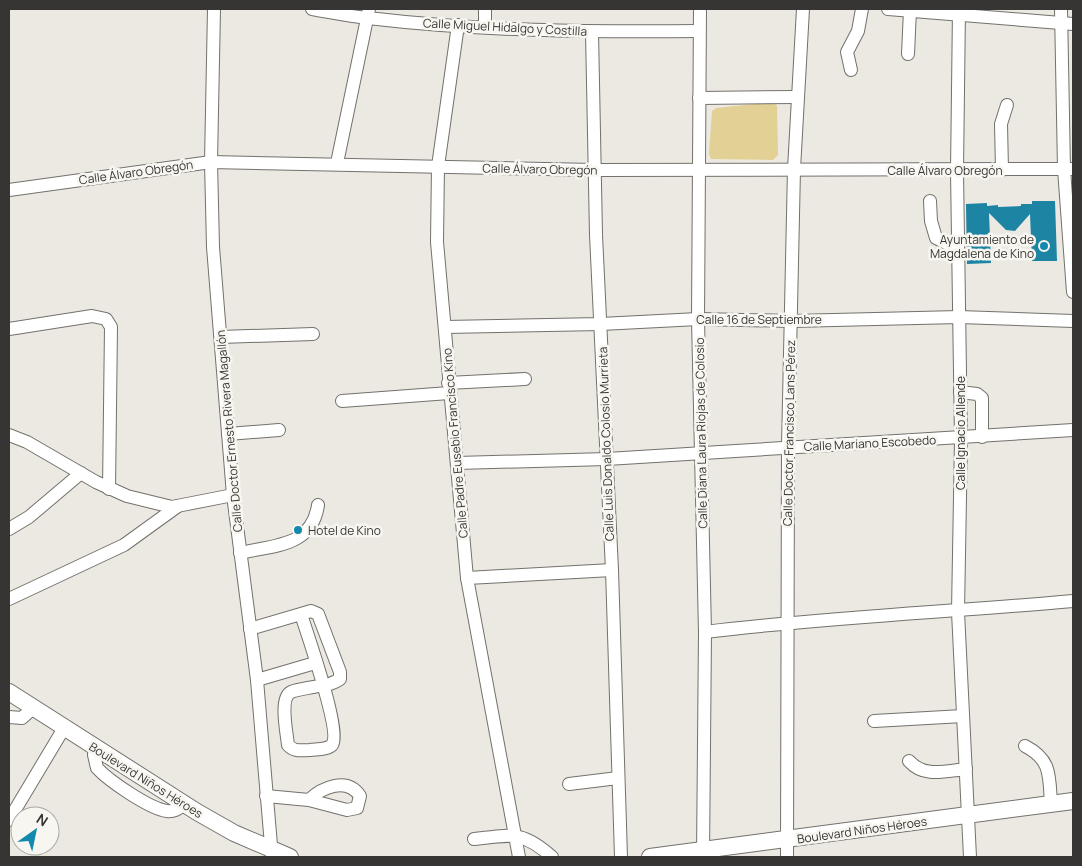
<svg xmlns="http://www.w3.org/2000/svg" width="1082" height="866" viewBox="0 0 1082 866" font-family="Manrope,sans-serif">
	<rect width="100%" height="100%" fill="#ebe9e2"/>
	<path fill="#e3d095" d="M 773,102 L 777,106 L 778,155 L 773,160 L 711,159 L 709,154 L 712,111 L 716,108 Z"/>
	<path fill="#1d84a4" d="M 1032,201 L 1055,201 L 1057,261 L 1032,261 L 1030,214 L 1015,231 L 1006,230 L 989,213 L 991,263 L 967,264 L 966,204 L 987,203 L 987,206 L 998,205 L 998,207 L 1021,206 L 1021,204 L 1032,204 Z"/>
	<g fill="none" stroke-linecap="round" stroke-linejoin="round">
		<g stroke="#73716c" stroke-width="14">
			<g id="minor">
				<path d="M 214,9 L 211,162 L 213,247 L 233,495 L 257,680 L 272,857"/>
				<path d="M 312,9 C 330,12 349,16 368,18 C 477,31 589,32 699,31"/>
				<path d="M 700,9 L 698,319 L 705,632 L 703,857"/>
				<path d="M 888,9 L 1073,24"/>
				<path d="M 959,9 L 957,171 L 961,439 L 958,612 L 970,857"/>
				<path d="M 1061,9 L 1064,169 L 1073,292"/>
				<path d="M 458,25 L 438,166 L 437,242 L 467,578 L 519,857"/>
				<path d="M 485,26 L 485,9"/>
				<path d="M 592,32 L 596,235 L 612,570 L 621,857"/>
				<path d="M 908,54 L 910,10"/>
				<path d="M 851,70 L 847,52 L 858,31 L 862,9"/>
				<path d="M 699,98 L 797,97"/>
				<path d="M 337,163 L 369,9"/>
				<path d="M 1002,170 L 1001,124 L 1007,105"/>
				<path d="M 9,190 L 211,162 L 594,170 L 1073,169"/>
				<path d="M 930,201 L 931,221 L 936,238 L 950,245 L 958,245"/>
				<path d="M 446,327 L 601,324 L 698,319 L 792,321 L 959,317 L 1073,321"/>
				<path d="M 9,329 L 92,316 L 106,319 L 111,327 L 109,489"/>
				<path d="M 221,337 L 313,334"/>
				<path d="M 448,383 L 525,379"/>
				<path d="M 960,392 L 977,394 L 982,398 L 982,437"/>
				<path d="M 342,401 L 449,393"/>
				<path d="M 228,434 L 279,430"/>
				<path d="M 9,435 L 27,442 L 96,482 L 127,496 L 172,507 L 233,495"/>
				<path d="M 457,463 L 607,459 L 1073,430"/>
				<path d="M 9,529 L 29,517 L 81,473"/>
				<path d="M 240,553 C 274,545 312,547 318,505"/>
				<path d="M 467,578 L 612,570"/>
				<path d="M 9,599 L 124,545 L 178,506"/>
				<path d="M 250,629 L 311,611 L 318,614 L 340,672 L 340,679 C 333,684 327,685 318,686 C 310,688 298,689 291,692 C 279,698 287,734 288,745 C 294,752 301,750 310,750 C 316,749 327,750 332,745 C 342,732 307,634 301,614"/>
				<path d="M 705,632 C 827,617 951,612 1073,601"/>
				<path d="M 257,680 L 315,663"/>
				<path d="M 9,717 L 22,718 L 33,708"/>
				<path d="M 874,721 L 963,716"/>
				<path d="M 1025,746 C 1052,760 1049,776 1051,804"/>
				<path d="M 95,748 L 94,755 L 97,768 C 109,781 150,809 167,811 C 175,812 179,808 185,804"/>
				<path d="M 909,761 C 924,778 945,771 966,769"/>
				<path d="M 569,784 L 618,778"/>
				<path d="M 266,796 L 309,800 L 347,810 L 357,808 L 360,796 C 347,776 321,788 309,800"/>
				<path d="M 9,820 L 64,728"/>
				<path d="M 474,839 C 511,835 522,830 552,857"/>
				<path d="M 787,857 L 788,447 L 794,169 L 803,9"/>
			</g>
		</g>
		<g stroke="#73716c" stroke-width="18">
			<g id="major">
				<path d="M 9,692 L 197,812 L 234,833 L 290,857"/>
				<path d="M 650,857 L 1073,801"/>
			</g>
		</g>
		<use href="#minor" stroke="#fff" stroke-width="12"/>
		<use href="#major" stroke="#fff" stroke-width="16"/>
	</g>
	<g fill="#118aad" stroke="#f8f6f0" stroke-width="2">
		<circle cx="1044" cy="246" r="5"/>
		<circle cx="298" cy="530" r="5"/>
	</g>
	<g text-anchor="middle" dominant-baseline="central" stroke-width="5" stroke-linejoin="round" paint-order="stroke">
		<g font-size="12" fill="#363533" stroke="#f8f6f0">
			<text transform="translate(505 27) rotate(3)">Calle Miguel Hidalgo y Costilla</text>
			<text transform="translate(540 169) rotate(1)">Calle Álvaro Obregón</text>
			<text x="945" y="170">Calle Álvaro Obregón</text>
			<text transform="translate(136 172) rotate(-8)">Calle Álvaro Obregón</text>
			<text x="759" y="319">Calle 16 de Septiembre</text>
			<text transform="translate(229 431) rotate(-95)">Calle Doctor Ernesto Rivera Magallón</text>
			<text transform="translate(701 433) rotate(-91)">Calle Diana Laura Riojas de Colosio</text>
			<text transform="translate(789 433) rotate(-89)">Calle Doctor Francisco Lans Pérez</text>
			<text transform="translate(960 433) rotate(-90)">Calle Ignacio Allende</text>
			<text transform="translate(455 443) rotate(-95)">Calle Padre Eusebio Francisco Kino</text>
			<text transform="translate(870 443) rotate(-3)">Calle Mariano Escobedo</text>
			<text transform="translate(606 444) rotate(-92)">Calle Luis Donaldo Colosio Murrieta</text>
			<text transform="translate(146 780) rotate(32)">Boulevard Niños Héroes</text>
			<text transform="translate(862 830) rotate(-8)">Boulevard Niños Héroes</text>
		</g>
		<g font-size="12" fill="#363533" stroke="#f8f6f0" text-anchor="end">
			<text x="1034" y="239">Ayuntamiento de<tspan x="1034" dy="14">Magdalena de Kino</tspan></text>
			<text x="308" y="530" text-anchor="start">Hotel de Kino</text>
		</g>
	</g>
	<rect width="1082" height="866" fill="none" stroke="#363533" stroke-width="20"/>
	<g transform="translate(35 831) rotate(33)"><circle r="24" fill="#f8f6f0" stroke="#aaa9a4"/>
	<path d="M0-4L9 19L0 12L-9 19Z" fill="#118aad"/>
	<text y="-8" font-size="14" font-weight="bold" text-anchor="middle" fill="#363533">N</text>
	</g>
</svg>
